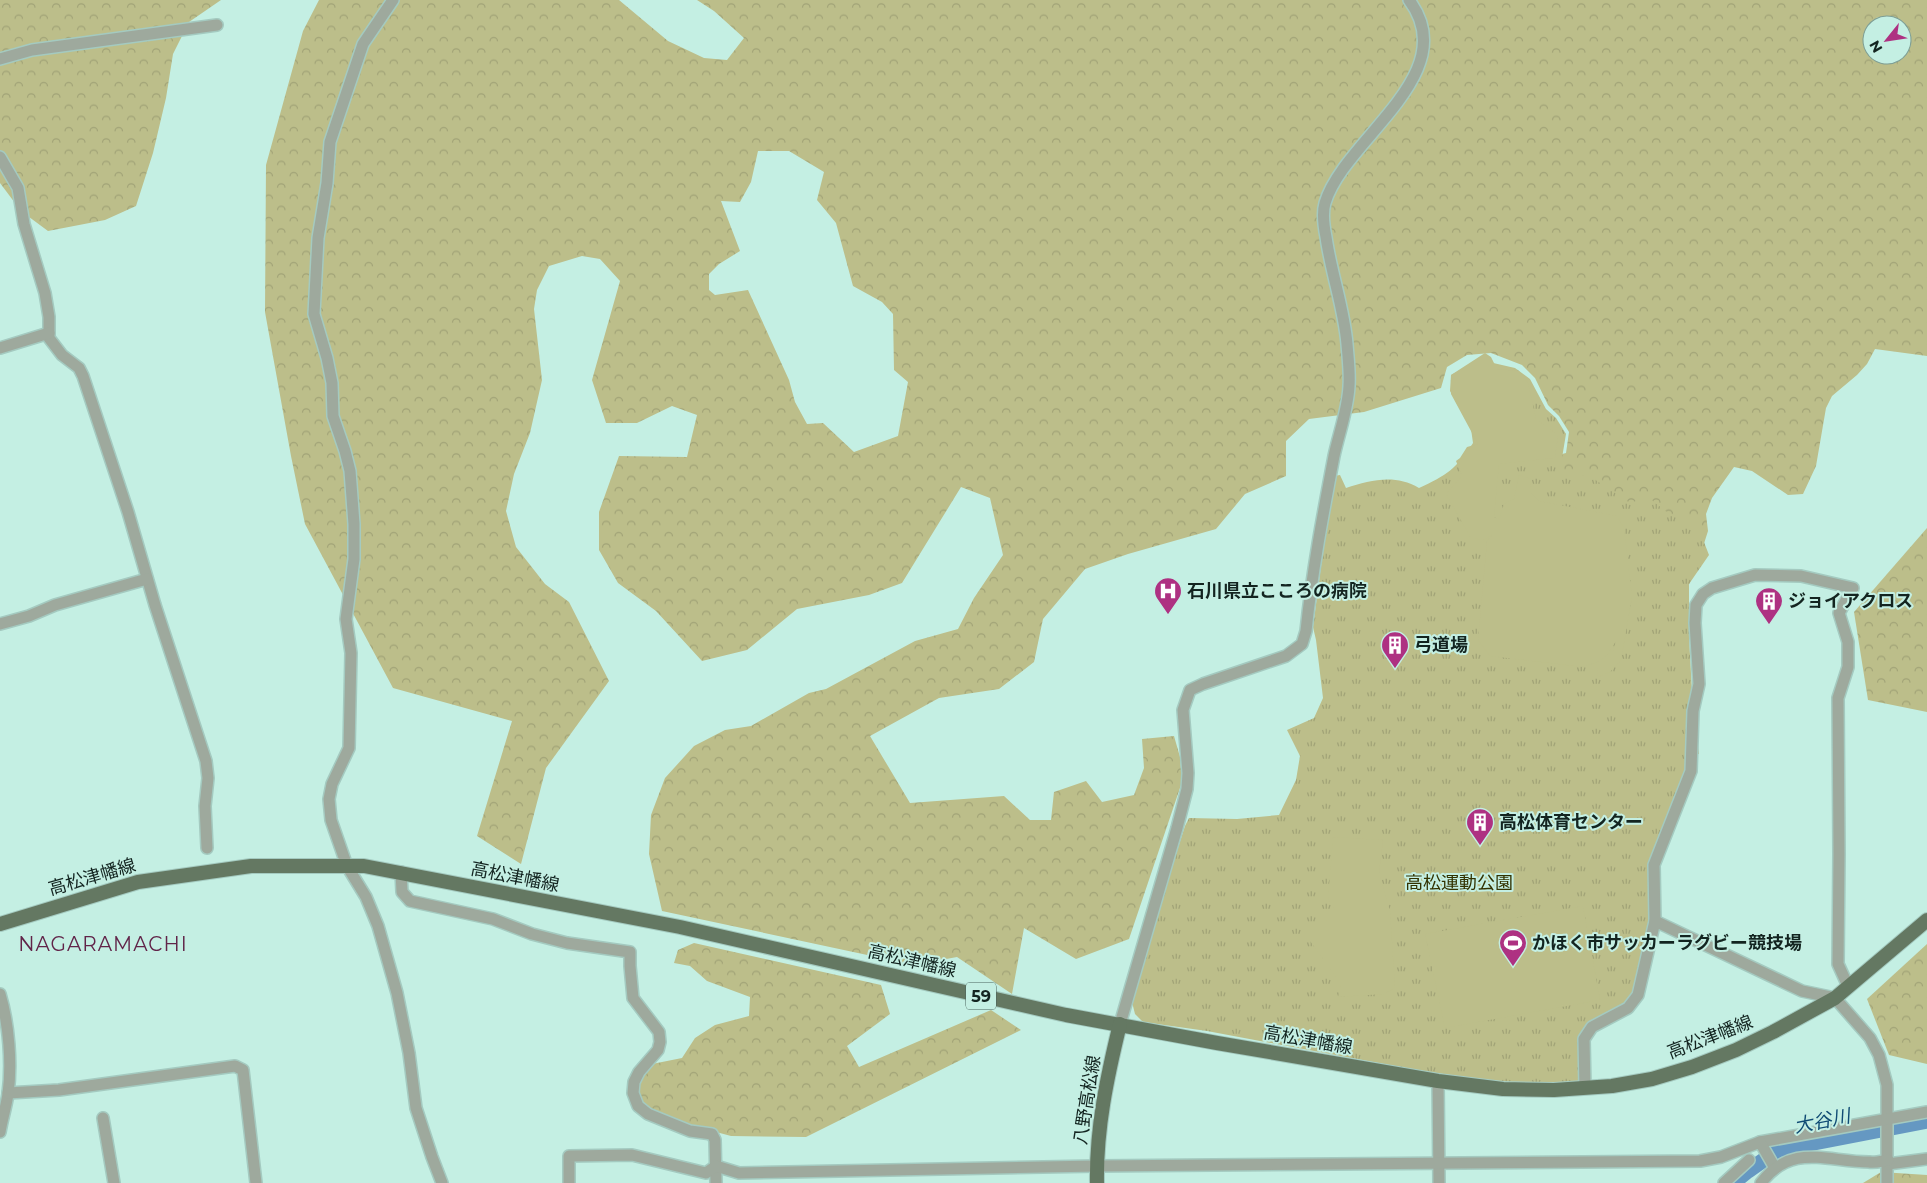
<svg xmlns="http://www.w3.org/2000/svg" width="1927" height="1183" viewBox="0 0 1927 1183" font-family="Montserrat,'Noto Sans JP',sans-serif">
	<defs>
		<pattern id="forest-crowns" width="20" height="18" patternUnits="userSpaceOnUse" patternTransform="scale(1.25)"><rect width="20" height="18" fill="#bcbe8a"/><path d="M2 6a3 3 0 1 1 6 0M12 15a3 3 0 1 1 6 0" fill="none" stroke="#a1a377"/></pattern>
		<pattern id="park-tufts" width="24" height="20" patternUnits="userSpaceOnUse" patternTransform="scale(1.25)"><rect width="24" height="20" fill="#bcbe8a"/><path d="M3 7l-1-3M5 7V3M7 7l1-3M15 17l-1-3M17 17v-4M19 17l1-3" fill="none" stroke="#a1a377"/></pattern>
	</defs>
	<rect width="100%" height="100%" fill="#c4efe3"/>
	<g fill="url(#forest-crowns)" fill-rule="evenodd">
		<path d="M 0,0 L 221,0 L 189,22 L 173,54 L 166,98 L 153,153 L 136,206 L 105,220 L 48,231 L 21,211 L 0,183 Z"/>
		<path d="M 319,0 L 619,0 L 668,41 L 704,58 L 727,60 L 744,38 L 714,11 L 697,0 L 1927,0 L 1927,356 L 1875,349 L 1867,364 L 1857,375 L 1832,396 L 1826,408 L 1816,466 L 1803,494 L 1788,495 L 1752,471 L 1734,467 L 1712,498 L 1706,514 L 1708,531 L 1695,572 L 1681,601 L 1532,462 L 1566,453 L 1569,432 L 1559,416 L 1548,405 L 1535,378 L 1522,365 L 1491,353 L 1467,355 L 1447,367 L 1441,388 L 1364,412 L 1309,419 L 1286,441 L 1286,476 L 1245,494 L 1216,529 L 1128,554 L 1085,569 L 1043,619 L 1034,662 L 999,689 L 939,698 L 870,736 L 910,803 L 1004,796 L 1030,820 L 1051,820 L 1054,792 L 1086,781 L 1102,802 L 1134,795 L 1144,768 L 1142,739 L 1174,736 L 1180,757 L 1182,782 L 1129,939 L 1076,959 L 1024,928 L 1012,994 L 957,957 L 914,965 L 662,911 L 649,854 L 651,815 L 665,778 L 694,746 L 725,730 L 751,726 L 809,693 L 826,689 L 915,641 L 958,629 L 974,598 L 1003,555 L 990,498 L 961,487 L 902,583 L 869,595 L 797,609 L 747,650 L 702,661 L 656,611 L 618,583 L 599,550 L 599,512 L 619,456 L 687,457 L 697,415 L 672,406 L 637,423 L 606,423 L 592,380 L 620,281 L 600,259 L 582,256 L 549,266 L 537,290 L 534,309 L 542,380 L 530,433 L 514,474 L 506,511 L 516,547 L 545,584 L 569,602 L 609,681 L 546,768 L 521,864 L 477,836 L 512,721 L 393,688 L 305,524 L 291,456 L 265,312 L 266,165 L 303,31 ZM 1872,25 L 1902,25 L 1902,55 L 1872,55 ZM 758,151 L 789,151 L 824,172 L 817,200 L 836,223 L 853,286 L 882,302 L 893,314 L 894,370 L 908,382 L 898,436 L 854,452 L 823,423 L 807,424 L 795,402 L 789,380 L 748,290 L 715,295 L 709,290 L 709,274 L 719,264 L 740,251 L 721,201 L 740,202 L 751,182 Z"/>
		<path d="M 1927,528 L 1927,712 L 1868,700 L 1854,612 Z"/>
		<path d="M 694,943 L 881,985 L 890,1014 L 847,1046 L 859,1067 L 991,1010 L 1021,1030 L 806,1137 L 731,1136 L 653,1115 L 640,1103 L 637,1090 L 642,1076 L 652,1064 L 682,1058 L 695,1038 L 715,1025 L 749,1016 L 750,997 L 707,981 L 690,966 L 674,963 L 678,950 Z"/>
		<path d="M 1927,944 L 1927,1064 L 1889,1055 L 1867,999 Z"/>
		<path d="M 1881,1172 L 1927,1175 L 1927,1183 L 1863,1183 Z"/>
	</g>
	<path fill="url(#park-tufts)" d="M 1489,362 L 1515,368 L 1530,379 L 1546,409 L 1556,418 L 1566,434 L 1561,464 L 1564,471 L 1591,477 L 1630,503 L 1648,497 L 1668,513 L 1690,520 L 1702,537 L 1709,555 L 1689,584 L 1689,637 L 1693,710 L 1699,754 L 1687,754 L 1686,774 L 1651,864 L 1653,914 L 1632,1001 L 1587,1027 L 1583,1082 L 1534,1084 L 1478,1079 L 1416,1070 L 1207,1031 L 1143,1022 L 1135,1014 L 1132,1002 L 1162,897 L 1185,826 L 1189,818 L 1237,819 L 1279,815 L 1296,780 L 1300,756 L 1287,730 L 1314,718 L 1323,698 L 1316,640 L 1313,627 L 1323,551 L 1323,534 L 1334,476 L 1340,475 L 1346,488 C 1371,480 1395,474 1419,488 C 1447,475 1456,469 1473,443 L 1471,429 L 1450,391 L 1451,375 L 1470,365 Z"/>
	<g fill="#bcbe8a">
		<path d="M 1485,353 L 1491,357 L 1497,369 L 1519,371 L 1528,383 L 1536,419 L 1558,435 L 1555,458 L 1499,464 L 1494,517 L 1499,519 L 1504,504 L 1514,499 L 1519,475 L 1531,479 L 1530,492 L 1539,501 L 1617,516 L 1624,528 L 1632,597 L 1621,660 L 1610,672 L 1598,677 L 1597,667 L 1613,651 L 1616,641 L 1608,654 L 1600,661 L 1583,667 L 1490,656 L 1478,640 L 1487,541 L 1493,534 L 1484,540 L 1471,538 L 1446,494 L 1462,476 L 1456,461 L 1460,458 L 1467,447 L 1478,444 L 1451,394 L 1451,375 Z"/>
		<path d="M 1333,837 L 1383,840 L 1379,873 L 1390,911 L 1395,988 L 1384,994 L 1338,997 L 1341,984 L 1310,941 L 1335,910 L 1328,899 Z"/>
		<path d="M 1583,906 L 1600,1000 L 1445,1028 L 1425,934 Z"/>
	</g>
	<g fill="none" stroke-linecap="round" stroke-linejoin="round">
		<path stroke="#6598c2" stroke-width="15" d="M 1733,1183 L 1748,1171 L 1778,1150 L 1927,1121"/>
		<g stroke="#a4cac0" stroke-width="14">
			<g id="minor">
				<path d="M 393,0 L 363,44 L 330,142 L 327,183 L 318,238 L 314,314 L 327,358 L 332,383 L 333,416 L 345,451 L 350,471 L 354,524 L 354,559 L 346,619 L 351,653 L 349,748 L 332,784 L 329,799 L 331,820 L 347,866 L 366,897 L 378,926 L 397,993 L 409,1053 L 416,1108 L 432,1157 L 442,1183"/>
				<path d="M 0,59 L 32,50 L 217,25"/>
				<path d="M 0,157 L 18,188 L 24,224 L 45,293 L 49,317 L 49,338 L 62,355 L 79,368 L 83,376 L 128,512 L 155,605 L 206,761 L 208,778 L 205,806 L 207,848"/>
				<path d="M 0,348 L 49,333"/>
				<path d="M 0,624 L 29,616 L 55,605 L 147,579"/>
				<path d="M 401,872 L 402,892 L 410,901 L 493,919 L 532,934 L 567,943 L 630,952 L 630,966 L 633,998 L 659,1032 L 660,1042 L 658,1050 L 639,1072 L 634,1082 L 633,1093 L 638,1106 L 648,1114 L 690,1131 L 712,1134 L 715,1140 L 716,1183"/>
				<path d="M 1655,921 L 1802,991 L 1835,998 L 1870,1038 L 1879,1055 L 1887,1085 L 1887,1183"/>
				<path d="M 0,994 C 9,1024 12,1064 8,1094 C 6,1107 2,1120 0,1132"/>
				<path d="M 1120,1024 L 1177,828 L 1187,789 L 1188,773 L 1183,710 L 1190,690 L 1203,684 L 1286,656 L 1302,644 L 1306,631 C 1312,572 1323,514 1334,456 C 1339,433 1348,409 1349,386 C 1350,372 1348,358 1347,344 C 1344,308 1331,273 1326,237 C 1324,227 1322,213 1325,203 C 1344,139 1465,74 1409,0"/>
				<path d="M 1438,1081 L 1439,1183"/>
				<path d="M 1585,1088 L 1584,1039 L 1592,1027 L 1628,1008 L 1638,995 L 1655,921 L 1654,865 L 1691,771 L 1693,711 L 1699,684 L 1695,623 L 1696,605 L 1703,594 L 1712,588 L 1755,575 L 1801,576 L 1853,588 L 1839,613 L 1848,642 L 1848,667 L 1838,698 L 1839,854 L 1838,964 L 1848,986"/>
				<path d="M 8,1093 L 59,1090 L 235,1066 L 243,1070 L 256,1183"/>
				<path d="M 103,1118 L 114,1183"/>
				<path d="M 1760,1142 L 1927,1112"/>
				<path d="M 1888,1164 L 1927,1159"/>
				<path d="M 569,1183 L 569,1156 L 632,1155 L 706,1173 L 716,1166 L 739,1173 L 1097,1166 L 1700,1161 L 1721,1157 L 1760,1142 L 1775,1168"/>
				<path d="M 1724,1183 L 1749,1160"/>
				<path d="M 1761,1183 C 1792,1142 1827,1162 1869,1162 C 1875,1163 1882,1161 1888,1160"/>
			</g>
		</g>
		<g stroke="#a4cac0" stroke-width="16">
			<g id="major">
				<path d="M 0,924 L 138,882 L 251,866 L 364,866 L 680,927 L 1066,1015 L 1217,1043 L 1438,1081 L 1503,1089 L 1554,1090 L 1612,1086 L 1652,1079 L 1692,1067 L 1736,1050 L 1773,1032 L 1835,998 L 1927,920"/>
				<path d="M 1097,1183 C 1096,1129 1107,1077 1120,1024"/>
			</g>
		</g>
		<use href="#minor" stroke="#9ea99d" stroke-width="11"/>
		<use href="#major" stroke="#647862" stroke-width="14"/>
	</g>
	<defs>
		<g id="hospital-pin" transform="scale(1.4375)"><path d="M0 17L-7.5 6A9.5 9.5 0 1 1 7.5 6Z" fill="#ae3182" stroke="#c4efe3"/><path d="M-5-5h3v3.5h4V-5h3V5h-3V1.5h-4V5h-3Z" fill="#fff"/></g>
		<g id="building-pin" transform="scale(1.4375)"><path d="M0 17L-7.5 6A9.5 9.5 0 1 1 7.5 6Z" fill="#ae3182" stroke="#c4efe3"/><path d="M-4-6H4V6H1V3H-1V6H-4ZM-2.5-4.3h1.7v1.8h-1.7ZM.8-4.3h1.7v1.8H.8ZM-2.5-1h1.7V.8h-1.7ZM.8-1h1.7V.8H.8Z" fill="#fff"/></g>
		<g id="stadium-pin" transform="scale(1.4375)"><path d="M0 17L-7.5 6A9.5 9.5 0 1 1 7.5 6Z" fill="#ae3182" stroke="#c4efe3"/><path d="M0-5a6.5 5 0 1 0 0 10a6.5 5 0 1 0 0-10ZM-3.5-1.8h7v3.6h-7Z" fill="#fff"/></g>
	</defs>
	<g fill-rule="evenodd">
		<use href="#hospital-pin" x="1168" y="591"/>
		<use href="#building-pin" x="1769" y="601"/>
		<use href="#building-pin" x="1395" y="645"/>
		<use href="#building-pin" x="1480" y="822"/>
		<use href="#stadium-pin" x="1513" y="943"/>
	</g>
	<g text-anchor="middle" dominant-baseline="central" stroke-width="4" stroke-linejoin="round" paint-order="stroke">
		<rect fill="#c4efe3" stroke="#48615a" stroke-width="1" x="966" y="982.5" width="30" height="27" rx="4"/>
		<g font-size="16" font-weight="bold" fill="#132420">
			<text x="981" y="996">59</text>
		</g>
		<g font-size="18" font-weight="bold" fill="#132420" stroke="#c4efe3" text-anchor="start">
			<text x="1187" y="591">石川県立こころの病院</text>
			<text x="1788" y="601">ジョイアクロス</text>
			<text x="1414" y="645">弓道場</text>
			<text x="1499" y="822">高松体育センター</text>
			<text x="1532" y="943">かほく市サッカーラグビー競技場</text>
		</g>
		<g font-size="18" fill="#132420" stroke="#c4efe3">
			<text transform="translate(92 877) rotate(-16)">高松津幡線</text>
			<text transform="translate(515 877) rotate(11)">高松津幡線</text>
			<text transform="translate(912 961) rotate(13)">高松津幡線</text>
			<text transform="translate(1710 1037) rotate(-21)">高松津幡線</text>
			<text transform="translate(1308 1040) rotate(10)">高松津幡線</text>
			<text transform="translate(1087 1100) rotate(-81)">八野高松線</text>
		</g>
		<g font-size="18" fill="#323200" stroke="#c4efe3">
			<text x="1459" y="883">高松運動公園</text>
		</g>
		<g font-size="19" font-style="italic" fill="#0f4b74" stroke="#c4efe3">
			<text transform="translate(1822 1121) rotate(-11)">大谷川</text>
		</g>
		<g font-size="20" letter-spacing="1" fill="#612449" stroke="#c4efe3">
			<text x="103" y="944">NAGARAMACHI</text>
		</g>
	</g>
	<g transform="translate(1887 40) rotate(240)"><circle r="24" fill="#c4efe3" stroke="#7d9e95"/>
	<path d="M0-4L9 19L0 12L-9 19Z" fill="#ae3182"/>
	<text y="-8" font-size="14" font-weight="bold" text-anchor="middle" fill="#132420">N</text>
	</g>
</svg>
